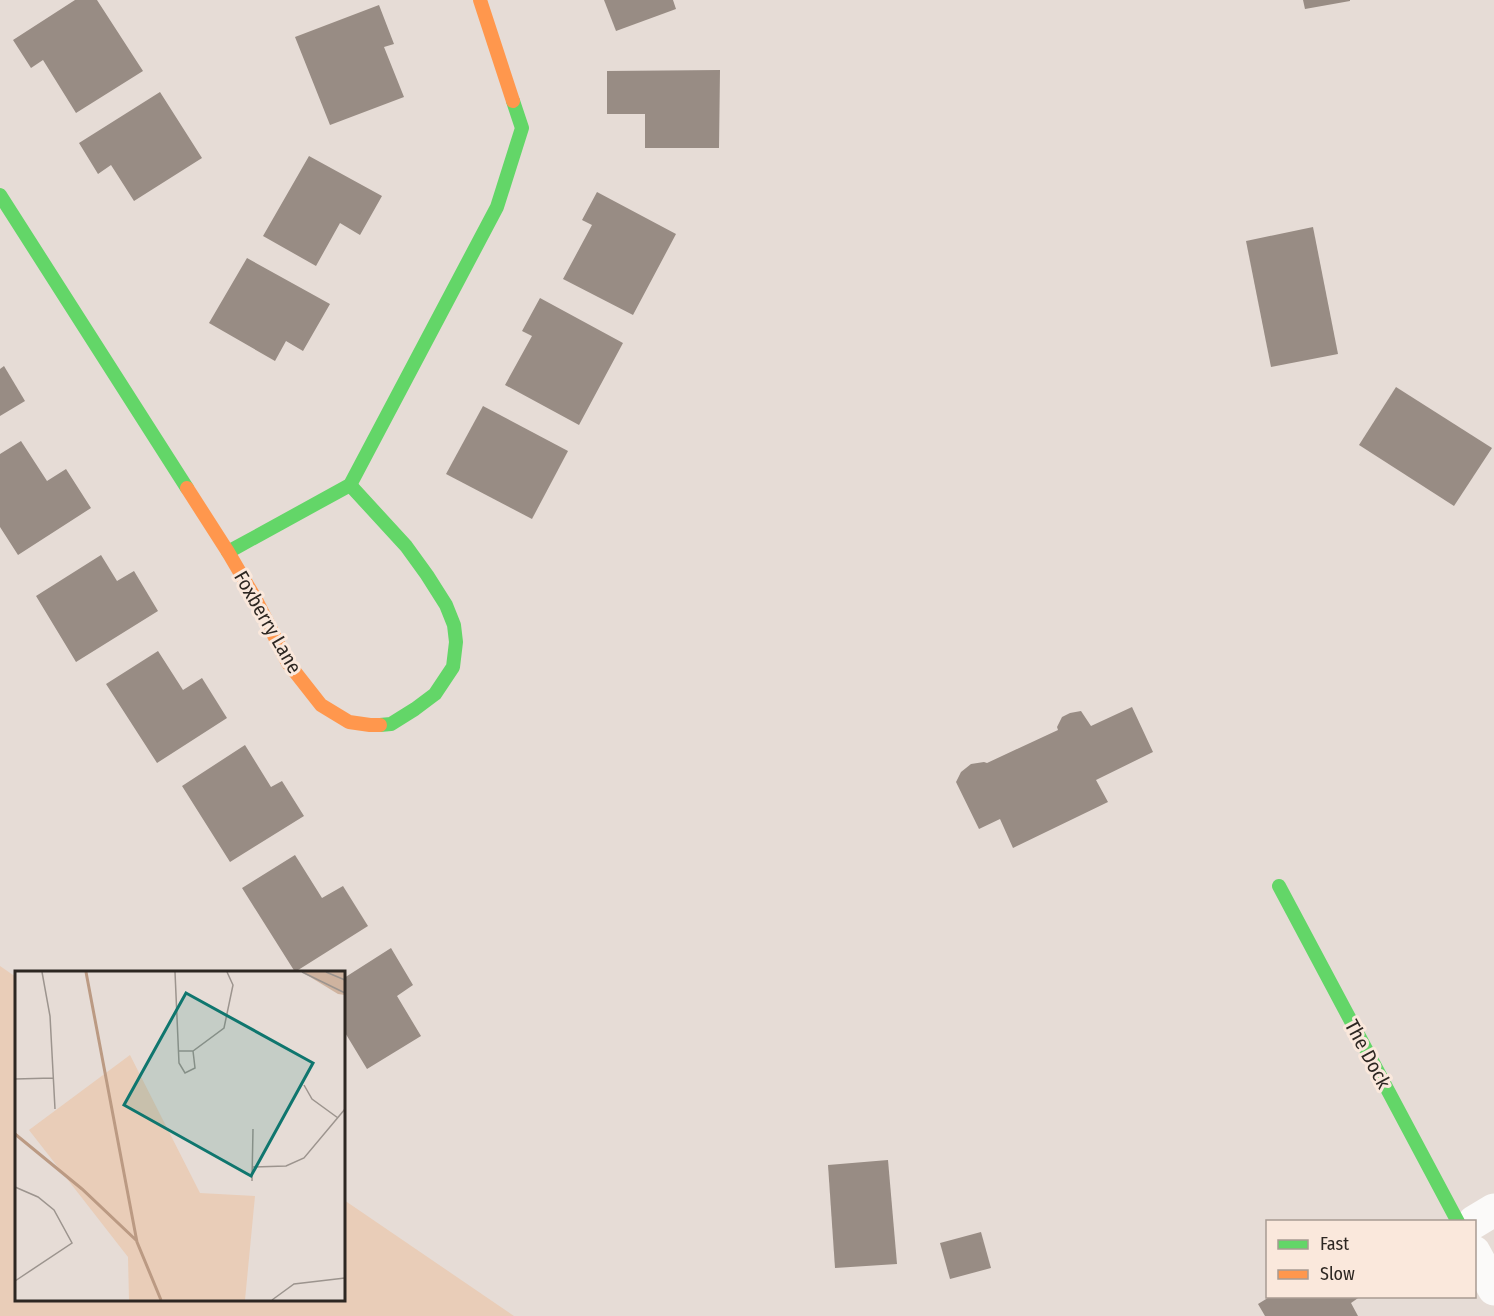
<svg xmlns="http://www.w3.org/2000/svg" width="1494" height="1316" viewBox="0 0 1494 1316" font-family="'Fira Sans Condensed',sans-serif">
	<rect width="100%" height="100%" fill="#e6dcd6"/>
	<path fill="#e9cdb8" d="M 0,966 L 16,977 L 16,1300 L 344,1300 L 344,1200 L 514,1316 L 0,1316 Z"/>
	<g fill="#988c84">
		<path d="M 75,0 L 97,0 L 143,71 L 76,113 L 43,60 L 31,68 L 13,40 Z"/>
		<path d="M 604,0 L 673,0 L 676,9 L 616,31 Z"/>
		<path d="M 1303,0 L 1350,0 L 1350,1 L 1305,9 Z"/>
		<path d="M 379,5 L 394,44 L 384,47 L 404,97 L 330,125 L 295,37 Z"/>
		<path d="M 720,70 L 719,148 L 645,148 L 645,114 L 607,114 L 607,71 Z"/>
		<path d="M 160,92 L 202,158 L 134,201 L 111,165 L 98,174 L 79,143 Z"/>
		<path d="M 309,156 L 382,196 L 360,235 L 340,223 L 316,266 L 263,236 Z"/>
		<path d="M 597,192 L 676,234 L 633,315 L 563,279 L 592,225 L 582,220 Z"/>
		<path d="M 1313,227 L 1338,354 L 1271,367 L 1246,241 Z"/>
		<path d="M 247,258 L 330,304 L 303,351 L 286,341 L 275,361 L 209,323 Z"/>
		<path d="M 540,298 L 623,343 L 579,425 L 505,385 L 532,336 L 522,331 Z"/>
		<path d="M 4,366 L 25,401 L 0,416 L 0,369 Z"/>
		<path d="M 1396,387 L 1492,448 L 1454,506 L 1359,445 Z"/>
		<path d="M 483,406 L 568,451 L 532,519 L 446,474 Z"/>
		<path d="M 21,441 L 47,481 L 66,469 L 91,508 L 18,555 L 0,527 L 0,454 Z"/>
		<path d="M 101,555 L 117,581 L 134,571 L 158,611 L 76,662 L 36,596 Z"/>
		<path d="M 158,651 L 183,690 L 202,678 L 227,718 L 157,763 L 106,684 Z"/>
		<path d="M 1132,707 L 1153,752 L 1096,780 L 1108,802 L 1013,848 L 1000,819 L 979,829 L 956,782 L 961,772 L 971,764 L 984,762 L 987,763 L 1058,730 L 1057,727 L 1062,717 L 1070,713 L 1081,711 L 1091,726 Z"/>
		<path d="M 245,745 L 271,787 L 282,781 L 304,816 L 230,862 L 182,786 Z"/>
		<path d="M 295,855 L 322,898 L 343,886 L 368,926 L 295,972 L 242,888 Z"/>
		<path d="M 391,948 L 413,985 L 397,996 L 421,1036 L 367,1069 L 344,1031 L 344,978 Z"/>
		<path d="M 888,1160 L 897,1264 L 835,1268 L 828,1165 Z"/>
		<path d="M 981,1232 L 991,1268 L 950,1279 L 940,1243 Z"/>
		<path d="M 1271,1296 L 1361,1296 L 1351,1303 L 1358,1316 L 1265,1316 L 1258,1304 Z"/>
	</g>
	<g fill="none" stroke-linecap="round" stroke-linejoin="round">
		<g stroke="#fbfaf9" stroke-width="33">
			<path d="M 1474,1222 L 1494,1210"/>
			<path d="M 1474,1252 L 1494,1289"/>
		</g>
		<g stroke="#63d668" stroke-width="14">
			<path d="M 0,195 L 187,488"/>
			<path d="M 350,485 L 406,546 L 427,575 L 446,605 L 454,625 L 456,642 L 453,667 L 435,694 L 415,709 L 391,724 L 380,725"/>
			<path d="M 228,552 L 350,485 L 497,207 L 522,128 L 513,101"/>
			<path d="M 1279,886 L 1458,1222"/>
		</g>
		<g stroke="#ff974d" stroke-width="14">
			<path d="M 480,0 L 513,101"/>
			<path d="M 187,488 L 228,552 L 255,598 L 288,663 L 321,705 L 349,722 L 370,725 L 380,725"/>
		</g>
	</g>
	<g text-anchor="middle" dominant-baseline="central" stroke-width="6" stroke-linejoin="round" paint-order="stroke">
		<g font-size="20" fill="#2d2722" stroke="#fae8dc">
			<text transform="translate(268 622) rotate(60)">Foxberry Lane</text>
			<text transform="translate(1368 1054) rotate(62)">The Dock</text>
		</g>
	</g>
	<g transform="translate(15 971)">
		<rect width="330" height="330" fill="#e6dcd6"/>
		<path d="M 115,84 L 185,222 L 240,225 L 230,329 L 114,329 L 113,286 L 14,159 Z" fill="#e9cdb8"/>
		<path d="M 287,1 L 330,1 L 330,24 L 323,23 Z" fill="#cfb39f"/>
		<path fill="none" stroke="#bb9a83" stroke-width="3" d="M 71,1 L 122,271 L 146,329M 0,163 L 67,218 L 122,270"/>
		<path fill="none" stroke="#9c948e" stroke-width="1.5" d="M 27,1 L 35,45 L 40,138M 160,1 L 164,92 L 170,102 L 180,97 L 178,80M 287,1 L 330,22M 311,1 L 330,9M 164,80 L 178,80 L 209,57 L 218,14 L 212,1M 0,108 L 38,107M 289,114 L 297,128 L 323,147M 238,196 L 271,195 L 289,187 L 330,138M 237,210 L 238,158M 0,216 L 23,226 L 39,239 L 57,272 L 0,310M 257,329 L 279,313 L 330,307"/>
		<path fill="#0f766e" fill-opacity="0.15" stroke="#0f766e" stroke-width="3" d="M 171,22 L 298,92 L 236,205 L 109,134 Z"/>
		<rect width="330" height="330" fill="none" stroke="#2d2722" stroke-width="3"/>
	</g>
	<rect x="1266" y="1220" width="210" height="78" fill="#fae8dc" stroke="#a89b92" stroke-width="1.5"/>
	<rect x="1278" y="1240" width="30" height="9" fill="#63d668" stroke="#a89b92" stroke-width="1.5"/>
	<text x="1320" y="1250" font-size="18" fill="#2d2722">Fast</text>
	<rect x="1278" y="1270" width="30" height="9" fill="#ff974d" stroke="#a89b92" stroke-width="1.5"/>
	<text x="1320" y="1280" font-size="18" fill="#2d2722">Slow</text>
</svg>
